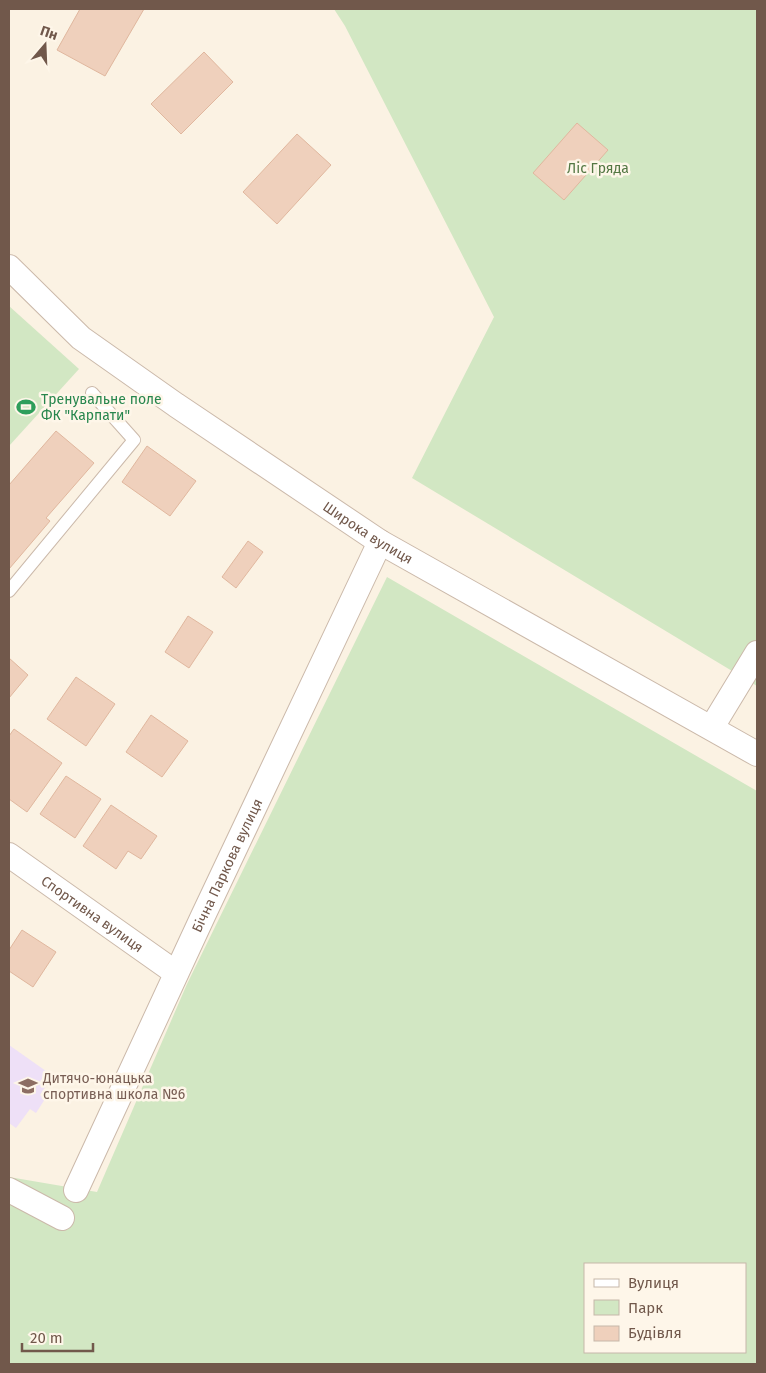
<svg xmlns="http://www.w3.org/2000/svg" width="766" height="1373" viewBox="0 0 766 1373" font-family="'Fira Sans',sans-serif">
	<rect width="100%" height="100%" fill="#fbf2e3"/>
	<path fill="#eee0f7" d="M 9,1045 L 53,1076 L 40,1095 L 45,1099 L 36,1113 L 30,1109 L 16,1128 L 9,1123 Z"/>
	<g fill="#d2e7c3" fill-rule="evenodd">
		<path d="M 334,9 L 757,9 L 757,686 L 412,478 L 494,317 L 345,26 Z"/>
		<path d="M 9,306 L 79,369 L 9,446 Z"/>
		<path d="M 387,577 L 757,791 L 757,1364 L 9,1364 L 9,1177 L 97,1192 L 187,984 ZM 585,1264 L 745,1264 L 745,1352 L 585,1352 Z"/>
	</g>
	<g fill="#efd0bc" stroke="#e0b79e">
		<path d="M 80,9 L 144,9 L 105,76 L 57,50 Z"/>
		<path d="M 204,52 L 233,82 L 181,134 L 151,104 Z"/>
		<path d="M 577,123 L 608,150 L 564,200 L 533,173 Z"/>
		<path d="M 297,134 L 331,165 L 277,224 L 243,192 Z"/>
		<path d="M 56,431 L 94,463 L 46,518 L 50,521 L 9,569 L 9,485 Z"/>
		<path d="M 147,446 L 196,481 L 170,516 L 122,482 Z"/>
		<path d="M 248,541 L 263,552 L 236,588 L 222,577 Z"/>
		<path d="M 188,616 L 213,632 L 189,668 L 165,652 Z"/>
		<path d="M 9,658 L 28,675 L 9,698 Z"/>
		<path d="M 76,677 L 115,704 L 86,746 L 47,719 Z"/>
		<path d="M 151,715 L 188,741 L 162,777 L 126,752 Z"/>
		<path d="M 14,729 L 62,763 L 27,812 L 9,799 L 9,736 Z"/>
		<path d="M 66,776 L 101,799 L 75,838 L 40,814 Z"/>
		<path d="M 111,805 L 157,836 L 141,859 L 128,851 L 116,869 L 83,846 Z"/>
		<path d="M 22,930 L 56,952 L 33,987 L 9,971 L 9,950 Z"/>
	</g>
	<g fill="none" stroke-linecap="round" stroke-linejoin="round">
		<g stroke="#cbb9aa" stroke-width="14">
			<path id="service" d="M 9,591 L 134,440 L 92,393"/>
		</g>
		<g stroke="#cbb9aa" stroke-width="26">
			<g id="minor">
				<path id="s1" d="M 9,267 L 81,338 L 176,405 L 380,542 L 757,754"/>
				<path d="M 712,727 L 757,653"/>
				<path id="s2" d="M 9,855 L 176,973"/>
				<path d="M 9,1190 L 62,1218"/>
				<path id="s3" d="M 76,1190 L 203,916 L 380,542"/>
			</g>
		</g>
		<use href="#service" stroke="#fff" stroke-width="12"/>
		<use href="#minor" stroke="#fff" stroke-width="24"/>
	</g>
	<defs>
		<g id="stadium-bare" transform="scale(1.5)"><path d="M0-5a6.5 5 0 1 0 0 10a6.5 5 0 1 0 0-10ZM-3.5-1.8h7v3.6h-7Z" fill="#2e9e5b" stroke="#fef6e9" stroke-width="2.5" paint-order="stroke"/></g>
		<g id="school-bare" transform="scale(1.5)"><path d="M0-5L7-2L0 1L-7-2ZM-4 1L0 2.5L4 1V4Q0 6-4 4Z" fill="#8d6e63" stroke="#fef6e9" stroke-width="2.5" paint-order="stroke"/></g>
	</defs>
	<g fill-rule="evenodd">
		<use href="#stadium-bare" x="26" y="407"/>
		<use href="#school-bare" x="28" y="1086"/>
	</g>
	<g text-anchor="middle" dominant-baseline="central" stroke-width="5" stroke-linejoin="round" paint-order="stroke">
		<g font-size="14" fill="#537743" stroke="#fef6e9">
			<text x="598" y="168">Ліс Гряда</text>
		</g>
		<g font-size="14" fill="#27864d" stroke="#fef6e9" text-anchor="start">
			<text x="41" y="399">Тренувальне поле<tspan x="41" dy="16">ФК "Карпати"</tspan></text>
		</g>
		<g font-size="14" fill="#71584b" stroke="#fef6e9">
			<text stroke="none"><textPath href="#s1" startOffset="448">Широка вулиця</textPath></text>
			<text stroke="none"><textPath href="#s3" startOffset="358">Бічна Паркова вулиця</textPath></text>
			<text stroke="none"><textPath href="#s2" startOffset="102">Спортивна вулиця</textPath></text>
		</g>
		<g font-size="14" fill="#785e54" stroke="#fef6e9" text-anchor="start">
			<text x="43" y="1078">Дитячо-юнацька<tspan x="43" dy="16">спортивна школа №6</tspan></text>
		</g>
	</g>
	<rect width="766" height="1373" fill="none" stroke="#71584b" stroke-width="20"/>
	<rect x="584" y="1263" width="162" height="90" fill="#fef6e9" stroke="#c6b7aa"/>
	<rect x="594" y="1279" width="25" height="8" fill="#ffffff" stroke="#c6b7aa"/>
	<text x="628" y="1288" font-size="15" fill="#71584b">Вулиця</text>
	<rect x="594" y="1300" width="25" height="15" fill="#d2e7c3" stroke="#c6b7aa"/>
	<text x="628" y="1313" font-size="15" fill="#71584b">Парк</text>
	<rect x="594" y="1326" width="25" height="15" fill="#efd0bc" stroke="#c6b7aa"/>
	<text x="628" y="1338" font-size="15" fill="#71584b">Будівля</text>
	<g transform="translate(45 45) rotate(19)" stroke="#fef6e9" stroke-width="4" paint-order="stroke">
	<path d="M0-4L9 19L0 12L-9 19Z" fill="#71584b"/>
	<text y="-8" font-size="14" font-weight="bold" text-anchor="middle" fill="#71584b">Пн</text>
	</g>
	<path d="M22 1343v8h71v-8" fill="none" stroke="#71584b" stroke-width="2.5"/>
	<text x="30" y="1343" font-size="15" fill="#71584b" stroke="#fef6e9" stroke-width="4" paint-order="stroke">20 m</text>
</svg>
